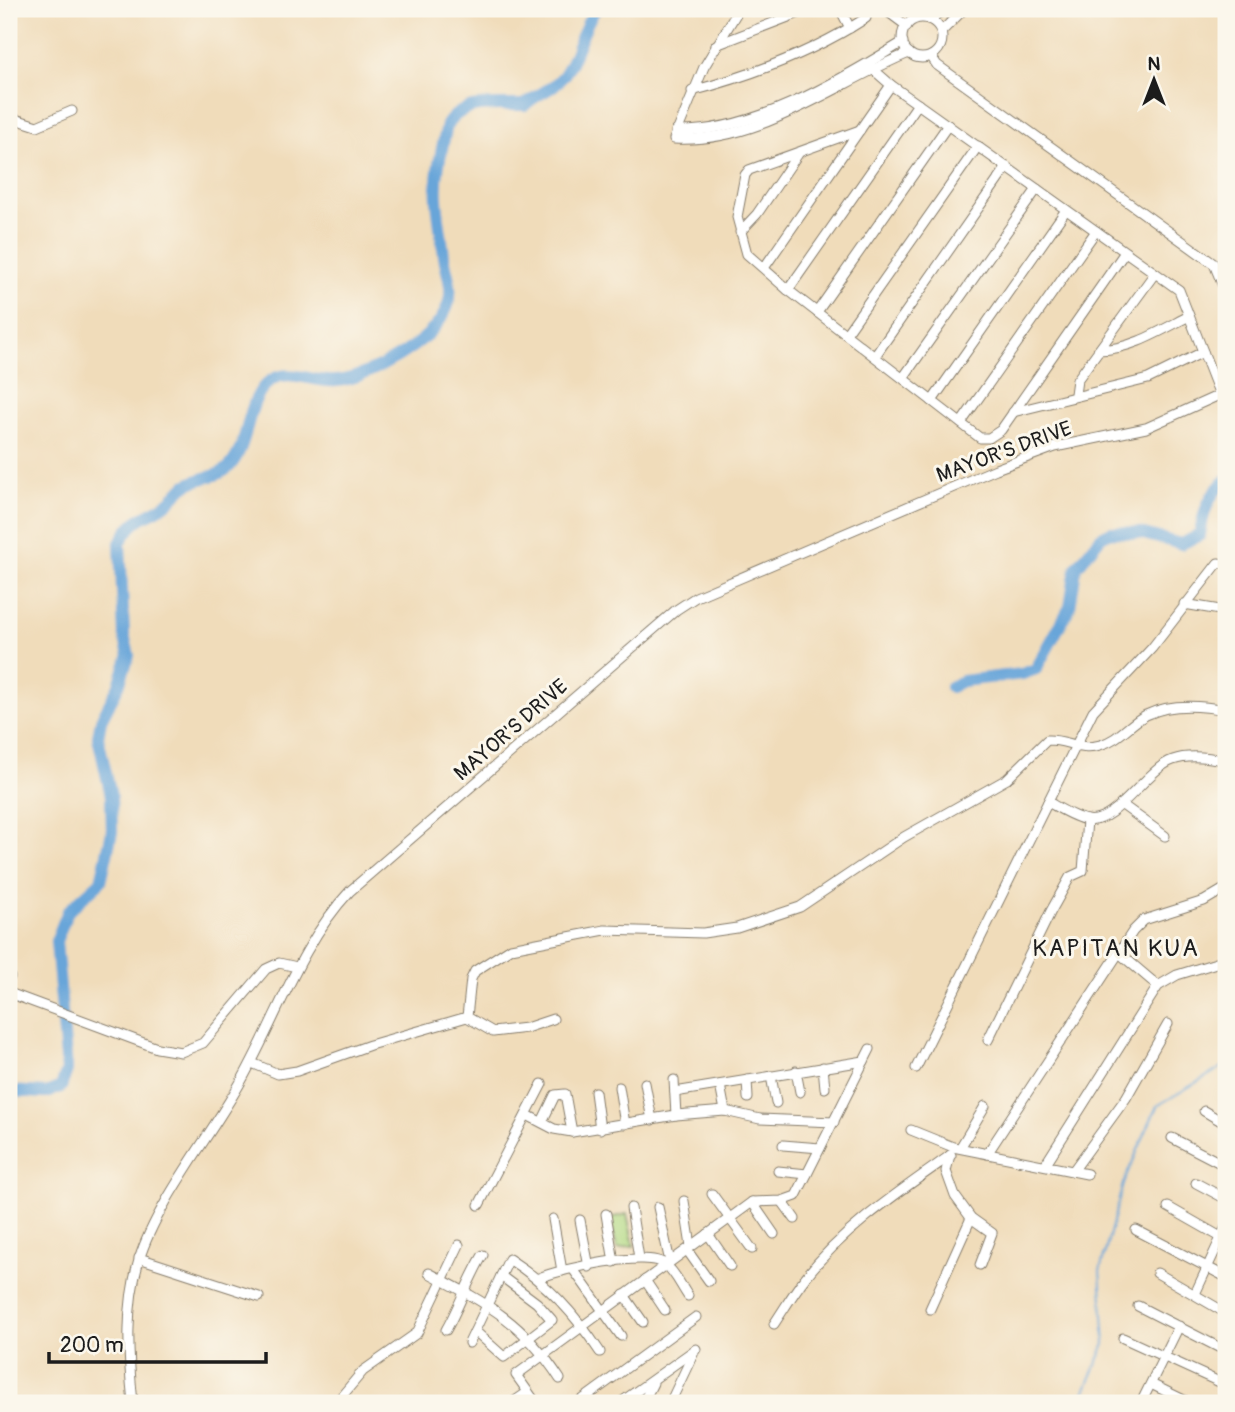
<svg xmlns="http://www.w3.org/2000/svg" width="1235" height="1412" viewBox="0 0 1235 1412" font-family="Pangolin,sans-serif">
	<rect width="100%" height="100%" fill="#fbf7ec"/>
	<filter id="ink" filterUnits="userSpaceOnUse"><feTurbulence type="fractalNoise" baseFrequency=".0143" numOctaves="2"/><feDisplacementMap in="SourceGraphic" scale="14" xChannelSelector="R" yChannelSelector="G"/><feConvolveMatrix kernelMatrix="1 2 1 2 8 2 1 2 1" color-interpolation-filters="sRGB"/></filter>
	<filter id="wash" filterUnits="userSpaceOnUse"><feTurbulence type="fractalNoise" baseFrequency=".00686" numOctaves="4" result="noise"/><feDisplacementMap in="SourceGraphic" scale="28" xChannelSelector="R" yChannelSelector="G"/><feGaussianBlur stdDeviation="1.57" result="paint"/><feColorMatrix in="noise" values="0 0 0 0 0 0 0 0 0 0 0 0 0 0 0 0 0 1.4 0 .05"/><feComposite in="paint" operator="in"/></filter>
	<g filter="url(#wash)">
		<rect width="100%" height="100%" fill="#f0dcba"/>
		<path fill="#b2d983" stroke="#677a50" stroke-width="2" d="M 627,1214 L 634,1246 L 617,1249 L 610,1218 Z"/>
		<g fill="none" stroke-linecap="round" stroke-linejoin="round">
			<path stroke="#68a5d9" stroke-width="2" d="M 1080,1403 L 1105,1344 L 1100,1271 L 1123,1184 L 1157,1106 L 1226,1065"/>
			<g stroke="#68a5d9" stroke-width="12">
				<path d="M 951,687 L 962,681 L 1022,674 L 1036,669 L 1070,607 L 1076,568 L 1101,537 L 1111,532 L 1140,533 L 1181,544 L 1200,535 C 1203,513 1208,495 1226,480"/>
				<path d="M 9,1091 L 46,1093 L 61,1087 L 67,1070 L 56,941 L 68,911 L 101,881 L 112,832 L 111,796 L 98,737 L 101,720 L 119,685 L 129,655 L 124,635 L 120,543 C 138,510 149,520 171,500 C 178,493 181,487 191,483 C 204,476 217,478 229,467 C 252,443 244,396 273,379 C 292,369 316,383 336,381 C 369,378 430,343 445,312 C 456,291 447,277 444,256 C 442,237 438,218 437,199 C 435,174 442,149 447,125 C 463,99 497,106 525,105 C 538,93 553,90 564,75 C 578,55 581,28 596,9"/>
			</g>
		</g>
	</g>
	<g filter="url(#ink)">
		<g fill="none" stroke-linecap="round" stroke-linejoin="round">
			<g stroke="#867c6b" stroke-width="11">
				<g id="minor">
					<path d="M 739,9 L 704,67 L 674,139 C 760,144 833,84 909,53"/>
					<path d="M 840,9 L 850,28"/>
					<path d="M 884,9 L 907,26"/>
					<circle cx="922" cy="38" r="20"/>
					<path d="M 928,19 L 947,9"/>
					<path d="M 941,32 L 964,9"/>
					<path d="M 716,45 L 809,9"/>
					<path d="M 931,56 L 937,65 L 1214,264 L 1226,293"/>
					<path d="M 867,64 L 891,85 L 1179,290 L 1220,395"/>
					<path d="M 692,91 C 753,75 813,52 866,18"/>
					<path d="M 9,117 L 37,126 L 72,111"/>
					<path d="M 860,130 L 749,170 L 745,175 L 737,217 L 747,254 L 788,290 L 980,438 L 989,438 L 1001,430 L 1125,252"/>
					<path d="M 676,131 C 753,133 839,81 903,42"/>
					<path d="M 740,232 L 757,214 L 798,154"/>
					<path d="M 764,268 L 891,85"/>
					<path d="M 788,290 L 918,104"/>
					<path d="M 817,312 L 948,125"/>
					<path d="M 846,334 L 978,146"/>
					<path d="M 1099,350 C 1132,349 1160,331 1189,316"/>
					<path d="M 875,356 L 1007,167"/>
					<path d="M 903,378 L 1037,189"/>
					<path d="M 1075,394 L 1077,380 L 1155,273"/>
					<path d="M 932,401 L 1066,210"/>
					<path d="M 1013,412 L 1148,379 L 1203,352"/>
					<path d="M 961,423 L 1096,231"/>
					<path d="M 1184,604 L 1226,611"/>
					<path d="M 1048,802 C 1059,808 1074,818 1087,820 C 1115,826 1146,769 1173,760 C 1190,754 1209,757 1226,761"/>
					<path d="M 1121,804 L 1165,836"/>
					<path d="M 1118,952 L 1158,986"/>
					<path d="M 9,976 L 10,977"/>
					<path d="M 9,993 L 157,1048 L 181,1052 L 203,1043 L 266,969 L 279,963 L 297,967"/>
					<path d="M 467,1017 L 471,979 L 475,971 L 511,948 L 605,930 L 703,933 L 737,928 L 800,907 L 904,837 L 1007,779 L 1047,740 C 1065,739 1081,751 1100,745 C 1119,740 1130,723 1146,715 C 1170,703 1200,705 1226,710"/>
					<path d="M 988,1040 L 1051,911 L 1070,877 L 1083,871 L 1087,820"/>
					<path d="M 252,1063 L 278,1074 L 297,1071 L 370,1045 L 467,1017 L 493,1032 L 526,1028 L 553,1019"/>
					<path d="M 823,1067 L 825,1088"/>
					<path d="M 916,1068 L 1093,711 L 1152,648 L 1218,563 L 1226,564"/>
					<path d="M 796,1071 L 800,1092"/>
					<path d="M 771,1076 L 776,1103"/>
					<path d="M 674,1080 L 676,1115"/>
					<path d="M 747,1080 L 748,1098"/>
					<path d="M 645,1083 L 652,1120"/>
					<path d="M 720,1085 L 725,1111"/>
					<path d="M 619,1087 L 625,1124"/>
					<path d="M 595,1092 L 600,1129"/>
					<path d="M 675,1092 L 864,1061"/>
					<path d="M 1204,1111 L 1226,1124"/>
					<path d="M 527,1115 L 554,1129 L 572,1132 L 676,1115 L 725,1111 L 760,1119 L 834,1122"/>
					<path d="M 542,1122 L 555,1095 L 565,1094 L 572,1132"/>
					<path d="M 911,1130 L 953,1147 L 1087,1174"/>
					<path d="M 1172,1138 L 1226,1166"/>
					<path d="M 783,1145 L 820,1148"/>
					<path d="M 960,1148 L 985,1106"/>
					<path d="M 987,1154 L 1133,931 L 1144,920 L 1204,901 L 1226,888"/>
					<path d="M 950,1155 L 946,1171 L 955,1196 L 971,1218 L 992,1233 L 980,1265"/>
					<path d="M 1045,1165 L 1158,986 L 1177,975 L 1226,960"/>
					<path d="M 778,1171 L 807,1174"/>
					<path d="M 1073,1171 L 1126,1098 L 1168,1024"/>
					<path d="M 1196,1183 L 1226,1199"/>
					<path d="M 712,1194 L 752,1249"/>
					<path d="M 684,1201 L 691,1246"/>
					<path d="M 782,1201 L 795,1219"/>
					<path d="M 752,1202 L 774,1234"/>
					<path d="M 479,1205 L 542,1084"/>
					<path d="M 658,1207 L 670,1262"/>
					<path d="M 1168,1207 L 1226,1240"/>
					<path d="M 631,1208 L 639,1258"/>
					<path d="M 606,1214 L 614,1262"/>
					<path d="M 553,1219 L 562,1271"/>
					<path d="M 580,1220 L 589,1267"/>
					<path d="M 1136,1230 L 1226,1277"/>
					<path d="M 708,1234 L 730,1266"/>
					<path d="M 687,1250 L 709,1281"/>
					<path d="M 139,1258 L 259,1297"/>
					<path d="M 573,1269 L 621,1336"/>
					<path d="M 429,1273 C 488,1304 523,1322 560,1379"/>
					<path d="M 1157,1273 L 1226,1313"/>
					<path d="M 539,1278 C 561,1269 649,1249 666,1265 C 675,1272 681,1286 688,1296"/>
					<path d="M 645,1280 L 665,1310"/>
					<path d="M 1195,1294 L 1226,1227"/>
					<path d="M 624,1295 L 643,1322"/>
					<path d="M 1138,1306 L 1226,1351"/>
					<path d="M 930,1309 L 971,1218"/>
					<path d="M 774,1324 C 784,1309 794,1292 805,1278 C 844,1228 900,1191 951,1155"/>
					<path d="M 446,1330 C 460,1305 468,1280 483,1255"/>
					<path d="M 475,1331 L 504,1357 L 552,1320 L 537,1303 L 501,1276"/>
					<path d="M 1123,1338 L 1226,1385"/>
					<path d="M 469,1343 L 509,1259 C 548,1284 575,1314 600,1352"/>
					<path d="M 1151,1384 L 1190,1403"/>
					<path d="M 133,1403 C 128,1355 125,1307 139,1260 C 156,1204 209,1138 239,1085 C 277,1019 298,947 350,891 L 676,610 L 696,597 L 996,469 L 1055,447 L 1146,428 L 1226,392"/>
					<path d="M 336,1403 L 363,1371 L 417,1333 L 459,1245"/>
					<path d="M 512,1403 L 528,1392"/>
					<path d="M 536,1403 L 516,1375 L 752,1202 L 782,1201 L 796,1196 L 870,1049"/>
					<path d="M 578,1403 L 696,1317"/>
					<path d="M 620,1403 L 696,1349"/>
					<path d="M 643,1403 L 653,1383"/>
					<path d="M 670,1403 L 695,1350"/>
					<path d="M 728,1403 L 729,1401"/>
					<path d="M 1141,1403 L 1179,1326"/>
				</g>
			</g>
			<g stroke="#867c6b" stroke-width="15">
				<path id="major" d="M 1222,1403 L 1226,1394"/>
			</g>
			<use href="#minor" stroke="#fff" stroke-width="9"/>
			<use href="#major" stroke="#f7be87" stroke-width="12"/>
		</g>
	</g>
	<g text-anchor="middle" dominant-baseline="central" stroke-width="6" stroke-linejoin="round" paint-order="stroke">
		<g font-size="21" fill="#1c1c1c" stroke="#fbf7ec">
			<text transform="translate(1004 452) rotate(-20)">MAYOR'S DRIVE</text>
			<text transform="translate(511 730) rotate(-41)">MAYOR'S DRIVE</text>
		</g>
		<g font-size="24" letter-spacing="2" fill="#1c1c1c" stroke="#fbf7ec">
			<text x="1116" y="948">KAPITAN KUA</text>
		</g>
	</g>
	<rect width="1235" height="1412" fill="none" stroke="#fbf7ec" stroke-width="35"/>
	<g transform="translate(1154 80)" stroke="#fbf7ec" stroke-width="5" paint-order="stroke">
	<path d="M0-5L12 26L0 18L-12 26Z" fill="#1c1c1c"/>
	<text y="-10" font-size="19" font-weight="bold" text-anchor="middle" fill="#1c1c1c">N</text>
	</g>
	<path d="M49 1352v10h217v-10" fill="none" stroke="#1c1c1c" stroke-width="3.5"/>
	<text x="60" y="1352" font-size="21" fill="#1c1c1c" stroke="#fbf7ec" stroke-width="5" paint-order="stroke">200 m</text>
</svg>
